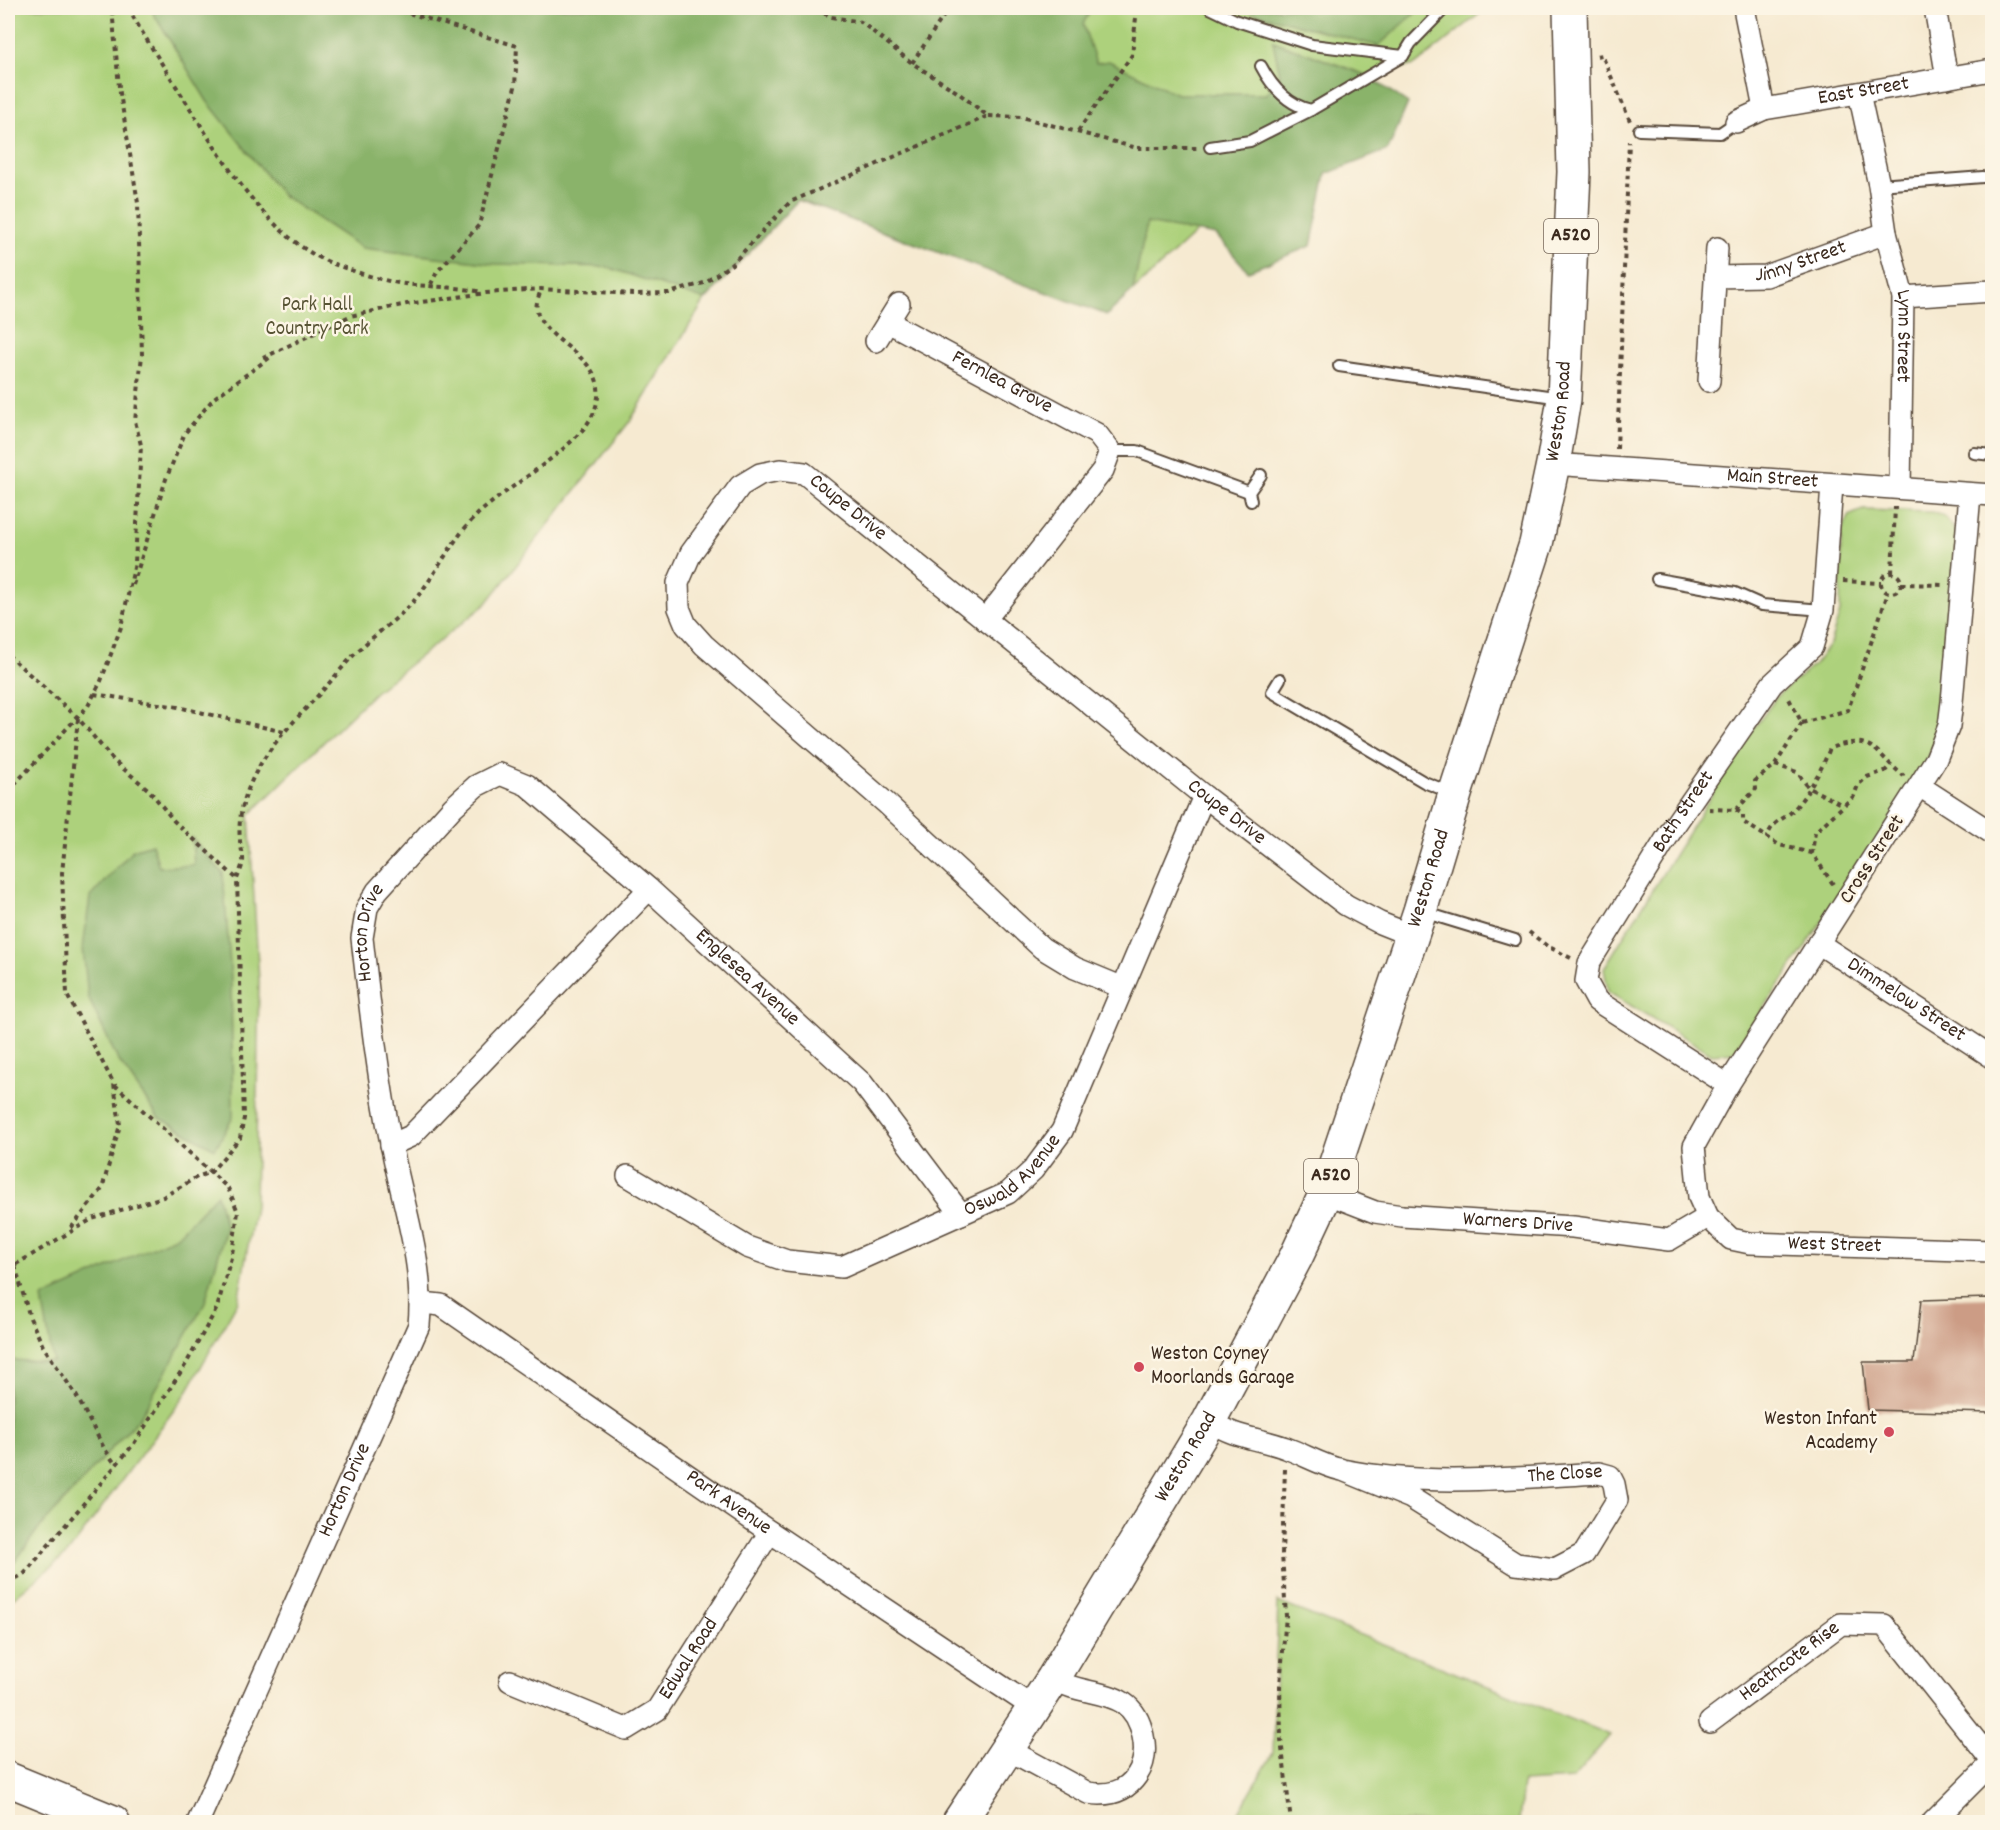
<svg xmlns="http://www.w3.org/2000/svg" width="2000" height="1830" viewBox="0 0 2000 1830" font-family="Dekko,sans-serif">
	<rect width="100%" height="100%" fill="#fcf5e5"/>
	<filter id="ink" filterUnits="userSpaceOnUse"><feTurbulence type="fractalNoise" baseFrequency=".0167" numOctaves="2"/><feDisplacementMap in="SourceGraphic" scale="12" xChannelSelector="R" yChannelSelector="G"/><feConvolveMatrix kernelMatrix="1 2 1 2 8 2 1 2 1" color-interpolation-filters="sRGB"/></filter>
	<filter id="wash" filterUnits="userSpaceOnUse"><feTurbulence type="fractalNoise" baseFrequency=".008" numOctaves="4" result="noise"/><feDisplacementMap in="SourceGraphic" scale="24" xChannelSelector="R" yChannelSelector="G"/><feGaussianBlur stdDeviation="1.35" result="paint"/><feColorMatrix in="noise" values="0 0 0 0 0 0 0 0 0 0 0 0 0 0 0 0 0 1.4 0 .05"/><feComposite in="paint" operator="in"/></filter>
	<g filter="url(#wash)">
		<rect width="100%" height="100%" fill="#f6ead1"/>
		<g fill="#add17b" stroke="#747e4c" stroke-width="1.5">
			<path d="M 8,8 L 1487,8 L 1415,65 L 1366,75 L 1107,315 L 798,200 L 705,300 L 630,421 L 486,604 L 375,692 L 249,815 L 259,981 L 255,1207 L 238,1301 L 185,1395 L 68,1553 L 8,1602 Z"/>
			<path d="M 1863,510 L 1933,512 L 1946,518 L 1958,535 L 1943,724 L 1919,779 L 1734,1052 L 1712,1054 L 1608,992 L 1604,968 L 1749,735 L 1779,694 L 1814,665 L 1830,644 L 1840,612 L 1841,533 L 1850,515 Z"/>
			<path d="M 1278,1602 L 1610,1735 L 1573,1779 L 1523,1782 L 1519,1822 L 1233,1822 L 1273,1753 Z"/>
		</g>
		<g fill="#8ab36b" stroke="#626e44" stroke-width="1.5">
			<path d="M 150,8 L 782,8 L 792,13 L 794,8 L 1092,8 L 1083,24 L 1096,63 L 1109,61 L 1177,94 L 1266,94 L 1280,75 L 1273,41 L 1366,75 L 1408,103 L 1388,150 L 1326,174 L 1311,246 L 1248,271 L 1216,235 L 1147,223 L 1133,290 L 1107,315 L 798,200 L 705,300 L 607,267 L 495,264 L 362,248 L 282,195 L 207,101 Z"/>
			<path d="M 1235,8 L 1421,8 L 1378,46 Z"/>
			<path d="M 192,838 L 223,873 L 231,978 L 233,1117 L 215,1149 L 158,1117 L 117,1058 L 88,997 L 83,948 L 90,897 L 133,850 L 152,844 L 159,867 L 194,865 Z"/>
			<path d="M 217,1194 L 226,1228 L 205,1303 L 140,1417 L 36,1532 L 8,1572 L 8,1360 L 53,1362 L 42,1298 L 177,1236 Z"/>
		</g>
		<g id="blocks">
			<path fill="#cc9c85" d="M 1988,1298 L 1992,1413 L 1868,1410 L 1863,1362 L 1914,1362 L 1921,1300 Z"/>
		</g>
	</g>
	<g filter="url(#ink)">
		<use href="#blocks" fill-opacity="0" stroke="#574739" stroke-width="1.5"/>
		<g fill="none" stroke-linecap="round" stroke-linejoin="round">
			<g stroke="#574739" stroke-width="14">
				<g id="lane">
					<path d="M 1210,8 L 1237,21 L 1312,45 L 1403,56"/>
					<path d="M 1261,66 C 1272,87 1288,105 1311,110 L 1403,56 L 1411,43 L 1445,8"/>
					<path d="M 1639,130 L 1720,133 L 1736,122"/>
					<path d="M 1210,147 L 1250,141 L 1311,110"/>
					<path d="M 1879,185 L 1983,177"/>
					<path d="M 1339,366 L 1561,398"/>
					<path d="M 1110,451 L 1137,451 L 1249,492"/>
					<path d="M 1974,453 L 1992,455"/>
					<path d="M 1251,501 L 1249,492 L 1261,475"/>
					<path d="M 1657,579 L 1735,593 L 1762,605 L 1823,610"/>
					<path d="M 1280,679 L 1272,692 L 1424,782 L 1452,793"/>
					<path d="M 1423,912 L 1515,940"/>
				</g>
			</g>
			<g stroke="#574739" stroke-width="24">
				<g id="street">
					<path d="M 1744,8 L 1764,109"/>
					<path d="M 1935,8 L 1947,78"/>
					<path id="s1" d="M 1859,93 L 1879,185 L 1886,233 L 1903,297 L 1900,488"/>
					<path id="s2" d="M 1736,122 L 1764,109 L 1992,70"/>
					<path id="s3" d="M 1715,277 L 1766,276 L 1886,233"/>
					<path d="M 1903,297 L 1992,291"/>
					<path id="s4" d="M 888,322 L 1097,434 L 1110,451 L 1103,470 L 985,620"/>
					<path d="M 876,341 L 899,304"/>
					<path d="M 1709,381 L 1717,248"/>
					<path id="s5" d="M 1553,464 L 1992,495"/>
					<path id="s6" d="M 1970,494 L 1952,702 L 1949,726 L 1936,759 L 1728,1085 L 1694,1146 L 1699,1197 L 1708,1217 L 1731,1239 L 1750,1243 L 1992,1251"/>
					<path d="M 1921,787 L 1992,833"/>
					<path id="s7" d="M 1818,943 L 1992,1057"/>
					<path id="s8" d="M 1121,987 L 1075,968 L 1042,948 L 886,803 L 704,645 L 686,625 L 679,608 L 678,583 L 691,553 L 740,486 L 760,474 L 780,470 L 804,473 L 1204,796 L 1346,905 L 1380,923 L 1410,935"/>
					<path id="s9" d="M 1728,1085 L 1597,1001 L 1586,981 L 1589,963 L 1674,826 L 1772,684 L 1812,647 L 1823,610 L 1832,485"/>
					<path d="M 391,1145 L 411,1136 L 649,889"/>
					<path id="s10" d="M 628,1176 L 747,1247 L 787,1261 L 842,1267 L 1008,1193 L 1033,1170 L 1062,1131 L 1204,796"/>
					<path id="s11" d="M 1326,1193 L 1375,1212 L 1402,1216 L 1573,1227 L 1669,1240 L 1708,1217"/>
					<path id="s12" d="M 422,1303 L 441,1305 L 770,1532 L 1034,1708"/>
					<path id="s13" d="M 1209,1421 C 1235,1438 1258,1438 1286,1448 C 1305,1455 1323,1466 1342,1470 C 1426,1487 1513,1478 1599,1473 L 1610,1476 L 1614,1484 L 1617,1500 L 1584,1554 L 1555,1569 L 1516,1564 L 1411,1498 L 1340,1469"/>
					<path id="s14" d="M 510,1681 L 626,1729 L 657,1710 L 770,1532"/>
					<path id="s15" d="M 1710,1722 L 1841,1624 L 1884,1625 L 1992,1761"/>
					<path d="M 1009,1750 L 1088,1793 C 1108,1796 1125,1793 1137,1775 C 1145,1763 1146,1750 1143,1736 C 1133,1684 1089,1700 1053,1679"/>
					<path id="s16" d="M 198,1822 L 419,1325 C 425,1266 403,1205 392,1148 C 378,1079 370,1008 362,938 L 367,908 L 377,891 L 453,807 L 476,786 L 500,774 L 527,785 L 649,889 L 862,1083 L 961,1214"/>
					<path d="M 1933,1822 L 1992,1763"/>
				</g>
			</g>
			<g stroke="#574739" stroke-width="36">
				<path id="primary" d="M 8,1779 L 113,1822"/>
			</g>
			<g stroke="#574739" stroke-width="36">
				<g id="highway">
					<path id="s17" d="M 959,1822 L 1053,1679 L 1209,1421 L 1296,1257 L 1326,1193 L 1420,911 L 1455,794 L 1536,544 L 1553,464 L 1564,399 L 1574,172 L 1570,8"/>
				</g>
			</g>
			<g stroke="#574739" stroke-width="4" stroke-dasharray="4.5 4.5" stroke-linecap="butt">
				<path d="M 128,8 C 145,38 164,67 183,97 C 219,154 268,240 334,264 C 358,273 388,283 414,285 C 438,287 458,287 482,292"/>
				<path d="M 392,8 L 517,46 L 515,87 L 479,225 L 437,272 L 431,284"/>
				<path d="M 816,8 L 831,17 L 861,22 L 912,63 L 957,92 L 988,116 L 1021,117 L 1137,148 L 1197,148"/>
				<path d="M 1597,56 L 1602,55 L 1630,121"/>
				<path d="M 912,63 L 949,8"/>
				<path d="M 1078,131 L 1132,55 L 1137,8"/>
				<path d="M 263,358 L 350,316 L 407,304 L 486,293 L 541,289 L 634,294 L 669,293 L 704,283 L 732,264 L 790,202 L 988,116"/>
				<path d="M 1617,449 L 1629,141"/>
				<path d="M 1892,573 L 1895,507"/>
				<circle cx="1891" cy="583" r="10"/>
				<path d="M 1843,581 L 1881,583"/>
				<path d="M 1901,584 L 1943,585"/>
				<path d="M 133,585 L 166,479 L 185,433 L 214,398 L 272,356"/>
				<path d="M 8,655 L 78,718 L 114,761 L 149,790 L 174,821 L 237,879"/>
				<path d="M 94,694 L 178,707 L 284,732"/>
				<path d="M 1802,723 L 1848,710 L 1888,593"/>
				<path d="M 1775,765 L 1797,772 L 1809,788 L 1843,805"/>
				<path d="M 8,791 L 88,706 L 101,681 L 121,627 L 135,563 L 141,445 L 135,421 L 142,355 L 138,203 L 119,87 L 112,8"/>
				<path d="M 1709,809 L 1736,810 L 1743,814 L 1743,822 L 1767,837"/>
				<path d="M 1736,810 L 1756,789 L 1755,781 L 1775,765 L 1802,723 L 1788,697"/>
				<path d="M 1812,853 L 1779,845 L 1767,837 C 1774,818 1786,820 1796,807 C 1810,790 1822,769 1830,748 C 1875,733 1873,752 1904,776"/>
				<path d="M 1833,884 L 1812,853 L 1815,832 L 1854,796 L 1858,785 L 1867,777 L 1885,771 L 1891,765"/>
				<path d="M 1529,932 L 1547,946 L 1571,958"/>
				<path d="M 71,1228 L 102,1189 L 120,1125 L 114,1084 L 67,995 L 62,873 L 78,719"/>
				<path d="M 15,1266 L 30,1318 L 43,1346 L 76,1395 L 104,1448 L 116,1465"/>
				<path d="M 8,1269 L 92,1219 L 163,1197 L 197,1177 L 211,1172 L 240,1138 L 244,1118 L 237,879 C 239,873 244,864 243,858 C 243,852 240,846 240,840 C 238,821 242,804 249,787 C 264,749 296,720 323,690 C 335,677 346,662 359,650 C 376,633 397,620 413,602 C 437,574 451,540 477,515 C 505,488 578,448 593,414 C 618,358 547,348 537,311 C 535,304 539,296 541,289"/>
				<path d="M 1285,1469 L 1282,1554 L 1286,1616 L 1280,1685 L 1281,1740 L 1291,1822"/>
				<path d="M 8,1583 L 25,1573 L 133,1445 L 186,1364 L 217,1308 L 232,1254 L 238,1212 L 228,1188 L 114,1084"/>
			</g>
			<use href="#lane" stroke="#fff" stroke-width="10"/>
			<use href="#street" stroke="#fff" stroke-width="21"/>
			<use href="#primary" stroke="#fff" stroke-width="33"/>
			<use href="#highway" stroke="#fff" stroke-width="33"/>
		</g>
	</g>
	<g fill="#d1495b" stroke="#fcf5e5" stroke-width="2">
		<circle cx="1139" cy="1367" r="6"/>
		<circle cx="1889" cy="1432" r="6"/>
	</g>
	<g text-anchor="middle" dominant-baseline="central" stroke-width="5" stroke-linejoin="round" paint-order="stroke">
		<g fill="#fcf5e5" stroke="#75675a" stroke-width="1.5">
			<rect x="1544" y="219" width="54" height="34" rx="4.5"/>
			<rect x="1304" y="1159" width="54" height="34" rx="4.5"/>
		</g>
		<g font-size="20" font-weight="bold" fill="#3b2a1e">
			<text x="1571" y="236">A520</text>
			<text x="1331" y="1176">A520</text>
		</g>
		<g font-size="21" fill="#3b2a1e" stroke="#fcf5e5">
			<text stroke="none"><textPath href="#s2" startOffset="132">East Street</textPath></text>
			<text stroke="none"><textPath href="#s3" startOffset="88">Jinny Street</textPath></text>
			<text stroke="none"><textPath href="#s1" startOffset="248">Lynn Street</textPath></text>
			<text stroke="none"><textPath href="#s4" startOffset="129">Fernlea Grove</textPath></text>
			<text stroke="none"><textPath href="#s17" startOffset="1546">Weston Road</textPath></text>
			<text stroke="none"><textPath href="#s5" startOffset="220">Main Street</textPath></text>
			<text stroke="none"><textPath href="#s8" startOffset="852">Coupe Drive</textPath></text>
			<text stroke="none"><textPath href="#s8" startOffset="1338">Coupe Drive</textPath></text>
			<text stroke="none"><textPath href="#s9" startOffset="375">Bath Street</textPath></text>
			<text transform="translate(1873 860) rotate(-57)">Cross Street</text>
			<text stroke="none"><textPath href="#s17" startOffset="1060">Weston Road</textPath></text>
			<text stroke="none"><textPath href="#s16" startOffset="942">Horton Drive</textPath></text>
			<text stroke="none"><textPath href="#s16" startOffset="1479">Englesea Avenue</textPath></text>
			<text stroke="none"><textPath href="#s7" startOffset="105">Dimmelow Street</textPath></text>
			<text stroke="none"><textPath href="#s10" startOffset="432">Oswald Avenue</textPath></text>
			<text stroke="none"><textPath href="#s11" startOffset="196">Warners Drive</textPath></text>
			<text stroke="none"><textPath href="#s6" startOffset="934">West Street</textPath></text>
			<text stroke="none"><textPath href="#s17" startOffset="430">Weston Road</textPath></text>
			<text stroke="none"><textPath href="#s13" startOffset="366">The Close</textPath></text>
			<text stroke="none"><textPath href="#s16" startOffset="363">Horton Drive</textPath></text>
			<text stroke="none"><textPath href="#s12" startOffset="368">Park Avenue</textPath></text>
			<text stroke="none"><textPath href="#s14" startOffset="222">Edwal Road</textPath></text>
			<text stroke="none"><textPath href="#s15" startOffset="100">Heathcote Rise</textPath></text>
		</g>
		<g font-size="21" fill="#585435" stroke="#fcf5e5">
			<text x="317" y="306">Park Hall<tspan x="317" dy="24">Country Park</tspan></text>
		</g>
		<g font-size="21" fill="#3b2a1e" stroke="#fcf5e5" text-anchor="start">
			<text x="1151" y="1355">Weston Coyney<tspan x="1151" dy="24">Moorlands Garage</tspan></text>
			<text x="1877" y="1420" text-anchor="end">Weston Infant<tspan x="1877" dy="24">Academy</tspan></text>
		</g>
	</g>
	<rect width="2000" height="1830" fill="none" stroke="#fcf5e5" stroke-width="30"/>
</svg>
